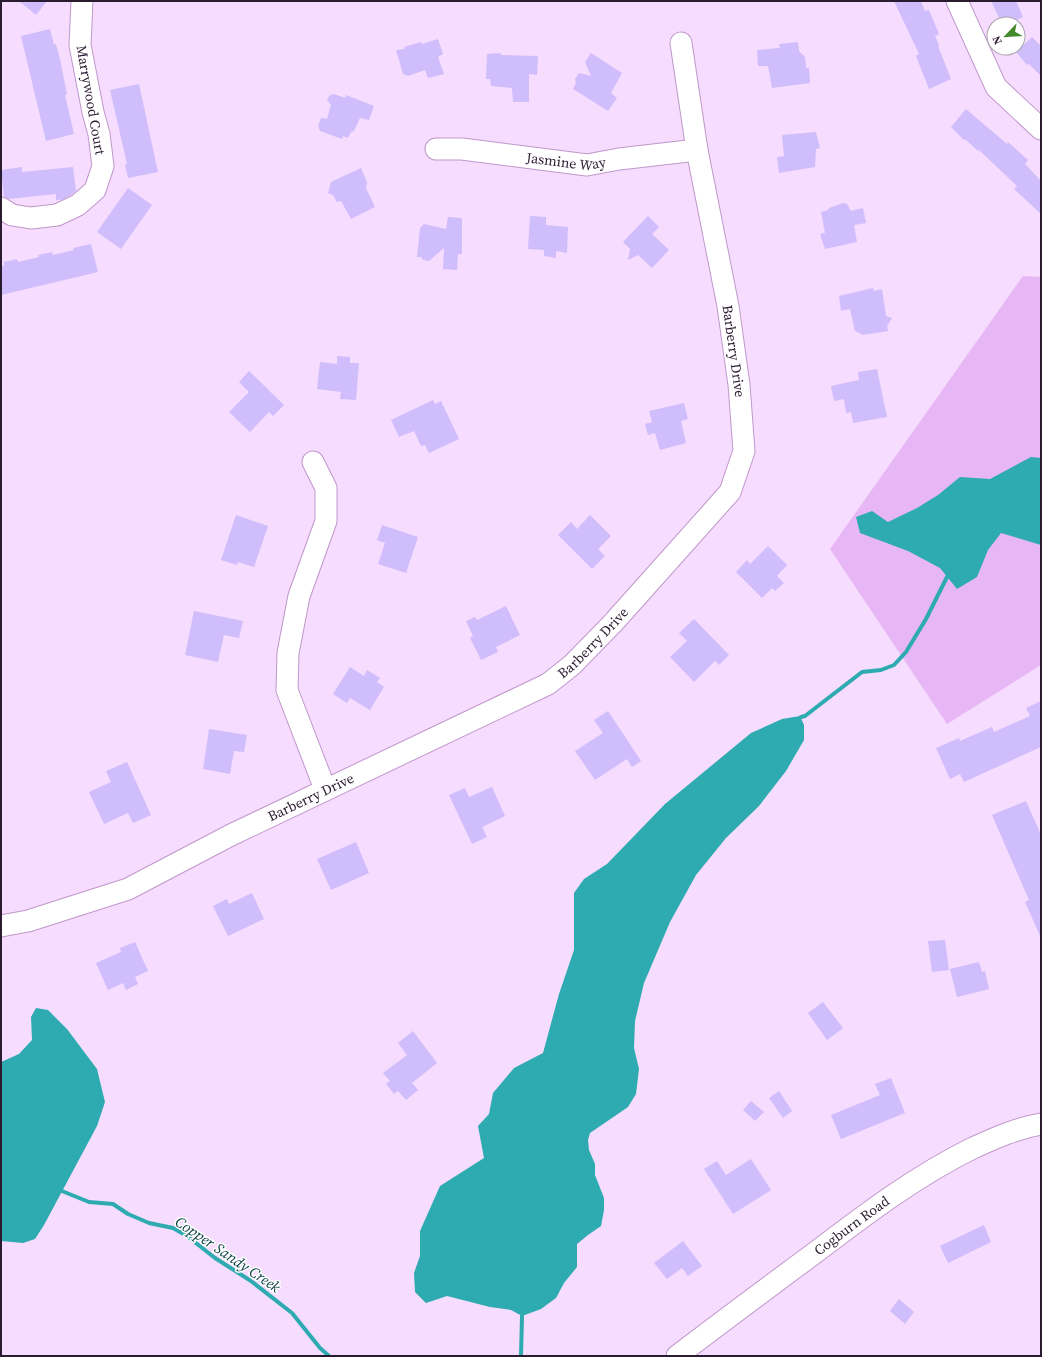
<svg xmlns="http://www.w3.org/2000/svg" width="1042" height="1357" viewBox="0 0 1042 1357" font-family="'Source Serif 4',serif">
	<rect width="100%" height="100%" fill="#f6dcfe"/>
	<path fill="#e7b6f4" d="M 1023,276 L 1041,277 L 1041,665 L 947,724 L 830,549 Z"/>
	<g fill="#2dabb0">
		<path d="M 1031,457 L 1041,458 L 1041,545 L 1001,533 L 988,550 L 977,577 L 957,589 L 940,568 L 908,551 L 860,533 L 856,517 L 872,511 L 888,522 L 917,508 L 938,495 L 960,477 L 990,479 Z"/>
		<path d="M 800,716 L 804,725 L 804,740 L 786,771 L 759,806 L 726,838 L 696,875 L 670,922 L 644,983 L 635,1021 L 634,1048 L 639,1069 L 636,1094 L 628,1107 L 590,1133 L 588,1140 L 589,1150 L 595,1164 L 595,1175 L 604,1198 L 604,1210 L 601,1226 L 588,1235 L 577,1244 L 577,1267 L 564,1283 L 556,1298 L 541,1309 L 522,1316 L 511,1310 L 490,1307 L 447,1296 L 426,1303 L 415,1292 L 414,1273 L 420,1256 L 420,1231 L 440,1186 L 484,1158 L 478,1126 L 489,1114 L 493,1093 L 514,1068 L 543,1053 L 559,994 L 574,950 L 574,893 L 584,879 L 607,864 L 665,804 L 751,733 L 782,719 Z"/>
		<path d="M 36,1008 L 48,1010 L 67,1029 L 97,1069 L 105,1102 L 97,1126 L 44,1225 L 35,1239 L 23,1243 L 1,1241 L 1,1062 L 19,1054 L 32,1040 L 31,1017 Z"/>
	</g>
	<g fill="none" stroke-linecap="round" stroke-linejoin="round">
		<g stroke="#2dabb0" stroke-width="4">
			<path d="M 801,717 L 805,716 L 862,672 L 881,670 L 894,665 L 906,652 L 926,619 L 947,577"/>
			<path d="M 57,1189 L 89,1202 L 113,1204 L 128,1214 L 149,1223 L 173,1228 L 187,1236 L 215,1258 L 251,1281 L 292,1313 L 320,1348 L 329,1356"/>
			<path d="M 521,1356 L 522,1316"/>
		</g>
	</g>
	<g fill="#d0bdfb">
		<path d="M 19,1 L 47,1 L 36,15 Z"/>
		<path d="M 894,1 L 921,1 L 925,11 L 929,10 L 939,34 L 935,36 L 939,45 L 938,46 L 951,79 L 929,89 L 916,56 L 919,54 Z"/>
		<path d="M 991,1 L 1016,1 L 1023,17 L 1008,24 L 1002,24 Z"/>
		<path d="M 50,29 L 54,45 L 56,44 L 60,59 L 67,94 L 65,95 L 74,134 L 46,141 L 21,36 Z"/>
		<path d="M 1032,37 L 1041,46 L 1041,76 L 1029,64 L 1027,65 L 1016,52 Z"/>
		<path d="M 438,39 L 443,54 L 438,57 L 444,74 L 428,78 L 425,70 L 408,76 L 403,74 L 396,50 L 404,49 L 404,47 L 421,42 L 422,44 Z"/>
		<path d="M 798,42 L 799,51 L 805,57 L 806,68 L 809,68 L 810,83 L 772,88 L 768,66 L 758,66 L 757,50 L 780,48 L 779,44 Z"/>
		<path d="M 501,53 L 501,55 L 538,56 L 537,75 L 529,74 L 529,102 L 513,102 L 512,88 L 491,86 L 490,79 L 486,79 L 487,54 Z"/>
		<path d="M 591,53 L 622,73 L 611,93 L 617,98 L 608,111 L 573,89 L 576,83 L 575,79 L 579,73 L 591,76 L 585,62 Z"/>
		<path d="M 139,84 L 158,172 L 128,178 L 125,165 L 127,164 L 110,90 Z"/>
		<path d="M 334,94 L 345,98 L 346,95 L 374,106 L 369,120 L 360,118 L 354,131 L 351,132 L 348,138 L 343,136 L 342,139 L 320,131 L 318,126 L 321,118 L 327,119 L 331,105 L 327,100 L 330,95 Z"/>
		<path d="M 966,109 L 1007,144 L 1008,142 L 1028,160 L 1025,164 L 1041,181 L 1041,214 L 1014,189 L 1017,186 L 979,150 L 978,151 L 965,139 L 964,140 L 951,127 Z"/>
		<path d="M 816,132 L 820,148 L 816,149 L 815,167 L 779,173 L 777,157 L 784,156 L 782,135 Z"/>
		<path d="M 22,167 L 22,172 L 73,167 L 76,191 L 71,195 L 61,200 L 56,200 L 56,194 L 9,199 L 4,197 L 1,170 Z"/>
		<path d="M 361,168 L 367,182 L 366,188 L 375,207 L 351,219 L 341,201 L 337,202 L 333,195 L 328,193 L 331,182 Z"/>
		<path d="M 128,188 L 152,205 L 121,249 L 97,232 Z"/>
		<path d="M 843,203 L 847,204 L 851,211 L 863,208 L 866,223 L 854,225 L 857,242 L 825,249 L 820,234 L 825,233 L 821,212 L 828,210 L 829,208 Z"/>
		<path d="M 530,216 L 546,217 L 546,225 L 568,227 L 567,253 L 556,251 L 556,258 L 544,256 L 544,250 L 528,249 Z"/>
		<path d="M 648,216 L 659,227 L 652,234 L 669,250 L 652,268 L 638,255 L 628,260 L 630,249 L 623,242 Z"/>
		<path d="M 448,217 L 462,218 L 462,254 L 458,254 L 457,270 L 443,269 L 444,248 L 429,261 L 423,260 L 421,257 L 417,257 L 420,228 L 424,224 L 446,229 Z"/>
		<path d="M 91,244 L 98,272 L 1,295 L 1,266 L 4,266 L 4,262 L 17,259 L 18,262 L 39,257 L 38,255 L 52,252 L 53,255 L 74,250 L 73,248 Z"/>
		<path d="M 873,288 L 874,291 L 882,289 L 886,316 L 892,318 L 887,326 L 888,331 L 863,335 L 855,331 L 850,309 L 841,311 L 839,296 Z"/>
		<path d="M 337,356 L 350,357 L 350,363 L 359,363 L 356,400 L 340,399 L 341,392 L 317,389 L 320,362 L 337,364 Z"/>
		<path d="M 877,369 L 887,417 L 853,423 L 851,412 L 846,413 L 844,399 L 834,401 L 831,386 L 859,380 L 858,372 Z"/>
		<path d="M 249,371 L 284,405 L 273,416 L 269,412 L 250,432 L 229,412 L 249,392 L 239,382 Z"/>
		<path d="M 433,400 L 435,404 L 441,401 L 459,439 L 429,453 L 425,445 L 421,446 L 414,431 L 399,437 L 391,420 Z"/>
		<path d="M 684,403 L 688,419 L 681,421 L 686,443 L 660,450 L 655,433 L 648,435 L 645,424 L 652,422 L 649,411 Z"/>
		<path d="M 236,515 L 268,526 L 254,567 L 238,562 L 237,565 L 221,560 Z"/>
		<path d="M 590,515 L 611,536 L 598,549 L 605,556 L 592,569 L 558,535 L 571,522 L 577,529 Z"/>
		<path d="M 382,525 L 418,537 L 406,573 L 378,564 L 385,543 L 377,540 Z"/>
		<path d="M 768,546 L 787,565 L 777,576 L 784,583 L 775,591 L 772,588 L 762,598 L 736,572 L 747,560 L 750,564 Z"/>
		<path d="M 506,606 L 520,635 L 496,647 L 498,652 L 481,660 L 470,638 L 473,636 L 466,621 L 475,617 L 477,620 Z"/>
		<path d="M 194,611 L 243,621 L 239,638 L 224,635 L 218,662 L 185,655 Z"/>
		<path d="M 694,619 L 729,655 L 719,665 L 715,661 L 694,682 L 670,657 L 687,641 L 679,633 Z"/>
		<path d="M 350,667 L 364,676 L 367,670 L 380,678 L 377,682 L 384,687 L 370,710 L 350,698 L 347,703 L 333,694 Z"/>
		<path d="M 1041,701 L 1041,747 L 964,782 L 960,774 L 950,779 L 936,748 L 959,738 L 960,741 L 992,727 L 994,732 L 1030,716 L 1026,708 Z"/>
		<path d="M 608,711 L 641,761 L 632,767 L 627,759 L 595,780 L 575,751 L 603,733 L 594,720 Z"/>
		<path d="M 209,729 L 247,735 L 244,752 L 234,751 L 230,774 L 203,769 Z"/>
		<path d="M 127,762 L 151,815 L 133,823 L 128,813 L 104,824 L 89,792 L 111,782 L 106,771 Z"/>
		<path d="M 492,787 L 505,816 L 482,827 L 487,837 L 472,844 L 449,795 L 465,788 L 469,797 Z"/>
		<path d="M 1026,801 L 1041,835 L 1041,938 L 1025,902 L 1029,900 L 992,815 Z"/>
		<path d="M 356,842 L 369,873 L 331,890 L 317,859 Z"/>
		<path d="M 252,893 L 264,919 L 228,936 L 213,906 L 227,899 L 229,904 Z"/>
		<path d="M 945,940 L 949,970 L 932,972 L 928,941 Z"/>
		<path d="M 135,942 L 148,971 L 135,977 L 138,984 L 126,990 L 123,983 L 108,990 L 96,963 L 121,952 L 120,948 Z"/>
		<path d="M 979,962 L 982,972 L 985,971 L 989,989 L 957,997 L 950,969 Z"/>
		<path d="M 823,1002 L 843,1028 L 827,1040 L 808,1013 Z"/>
		<path d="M 413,1031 L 437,1063 L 412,1083 L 418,1090 L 406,1100 L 398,1091 L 394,1094 L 386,1084 L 390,1081 L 383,1073 L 407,1055 L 398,1043 Z"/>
		<path d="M 891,1078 L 905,1113 L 841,1139 L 831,1115 L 880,1095 L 875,1084 Z"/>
		<path d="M 779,1091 L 792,1111 L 783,1118 L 769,1098 Z"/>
		<path d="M 751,1101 L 764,1112 L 755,1121 L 743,1110 Z"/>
		<path d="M 751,1159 L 771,1190 L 733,1214 L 704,1169 L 717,1161 L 726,1175 Z"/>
		<path d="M 984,1225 L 991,1242 L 948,1263 L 940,1246 Z"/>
		<path d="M 683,1241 L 702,1266 L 688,1276 L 682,1268 L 667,1279 L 654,1263 Z"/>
		<path d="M 899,1299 L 914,1312 L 905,1324 L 890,1311 Z"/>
	</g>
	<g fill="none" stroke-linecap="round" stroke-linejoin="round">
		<g stroke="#c097cc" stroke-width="23">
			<g id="minor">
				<path d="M 957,1 L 996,87 L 1041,129"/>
				<path id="s1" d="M 436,149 L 462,149 L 587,165 L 619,159 L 697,150"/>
				<path d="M 1,208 L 12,215 L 31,218 L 57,215 L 78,205 L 95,190 L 103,166 L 99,134 L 93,112 L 80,45 L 82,1"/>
				<path d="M 313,462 L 326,488 L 326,521 L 299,596 L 288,653 L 287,690 L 325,789"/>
				<path id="s2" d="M 1,926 L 28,921 L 128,889 L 231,835 L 548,684 L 572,665 L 613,623 L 730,492 L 744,451 L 739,385 L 728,306 L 697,150 L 681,43"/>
				<path id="s3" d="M 677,1356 C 723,1321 770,1286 816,1252 C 866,1214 916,1176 973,1148 C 995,1138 1017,1128 1041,1124"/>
			</g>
		</g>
		<use href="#minor" stroke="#fff" stroke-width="21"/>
	</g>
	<g text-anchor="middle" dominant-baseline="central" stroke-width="3" stroke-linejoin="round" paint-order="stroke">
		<g font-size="14" fill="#2b1b30" stroke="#fff">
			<text transform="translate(91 100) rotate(80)">Marrywood Court</text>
			<text stroke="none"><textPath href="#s1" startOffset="131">Jasmine Way</textPath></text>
			<text transform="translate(734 351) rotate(82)">Barberry Drive</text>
			<text stroke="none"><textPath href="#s2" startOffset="661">Barberry Drive</textPath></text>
			<text stroke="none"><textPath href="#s2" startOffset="337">Barberry Drive</textPath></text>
			<text stroke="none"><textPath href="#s3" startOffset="218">Cogburn Road</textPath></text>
		</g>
		<g font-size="15" font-style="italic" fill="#063f41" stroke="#fff">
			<text transform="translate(228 1254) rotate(34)">Copper Sandy Creek</text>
		</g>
	</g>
	<rect width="1042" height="1357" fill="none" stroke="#2b1b30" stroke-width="4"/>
	<g transform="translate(1006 36) rotate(245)"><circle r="19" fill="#ffffff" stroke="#aaa4ac"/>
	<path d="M0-3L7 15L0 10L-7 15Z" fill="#44882c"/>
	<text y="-6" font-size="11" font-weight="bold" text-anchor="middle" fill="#2b1b30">N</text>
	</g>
</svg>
